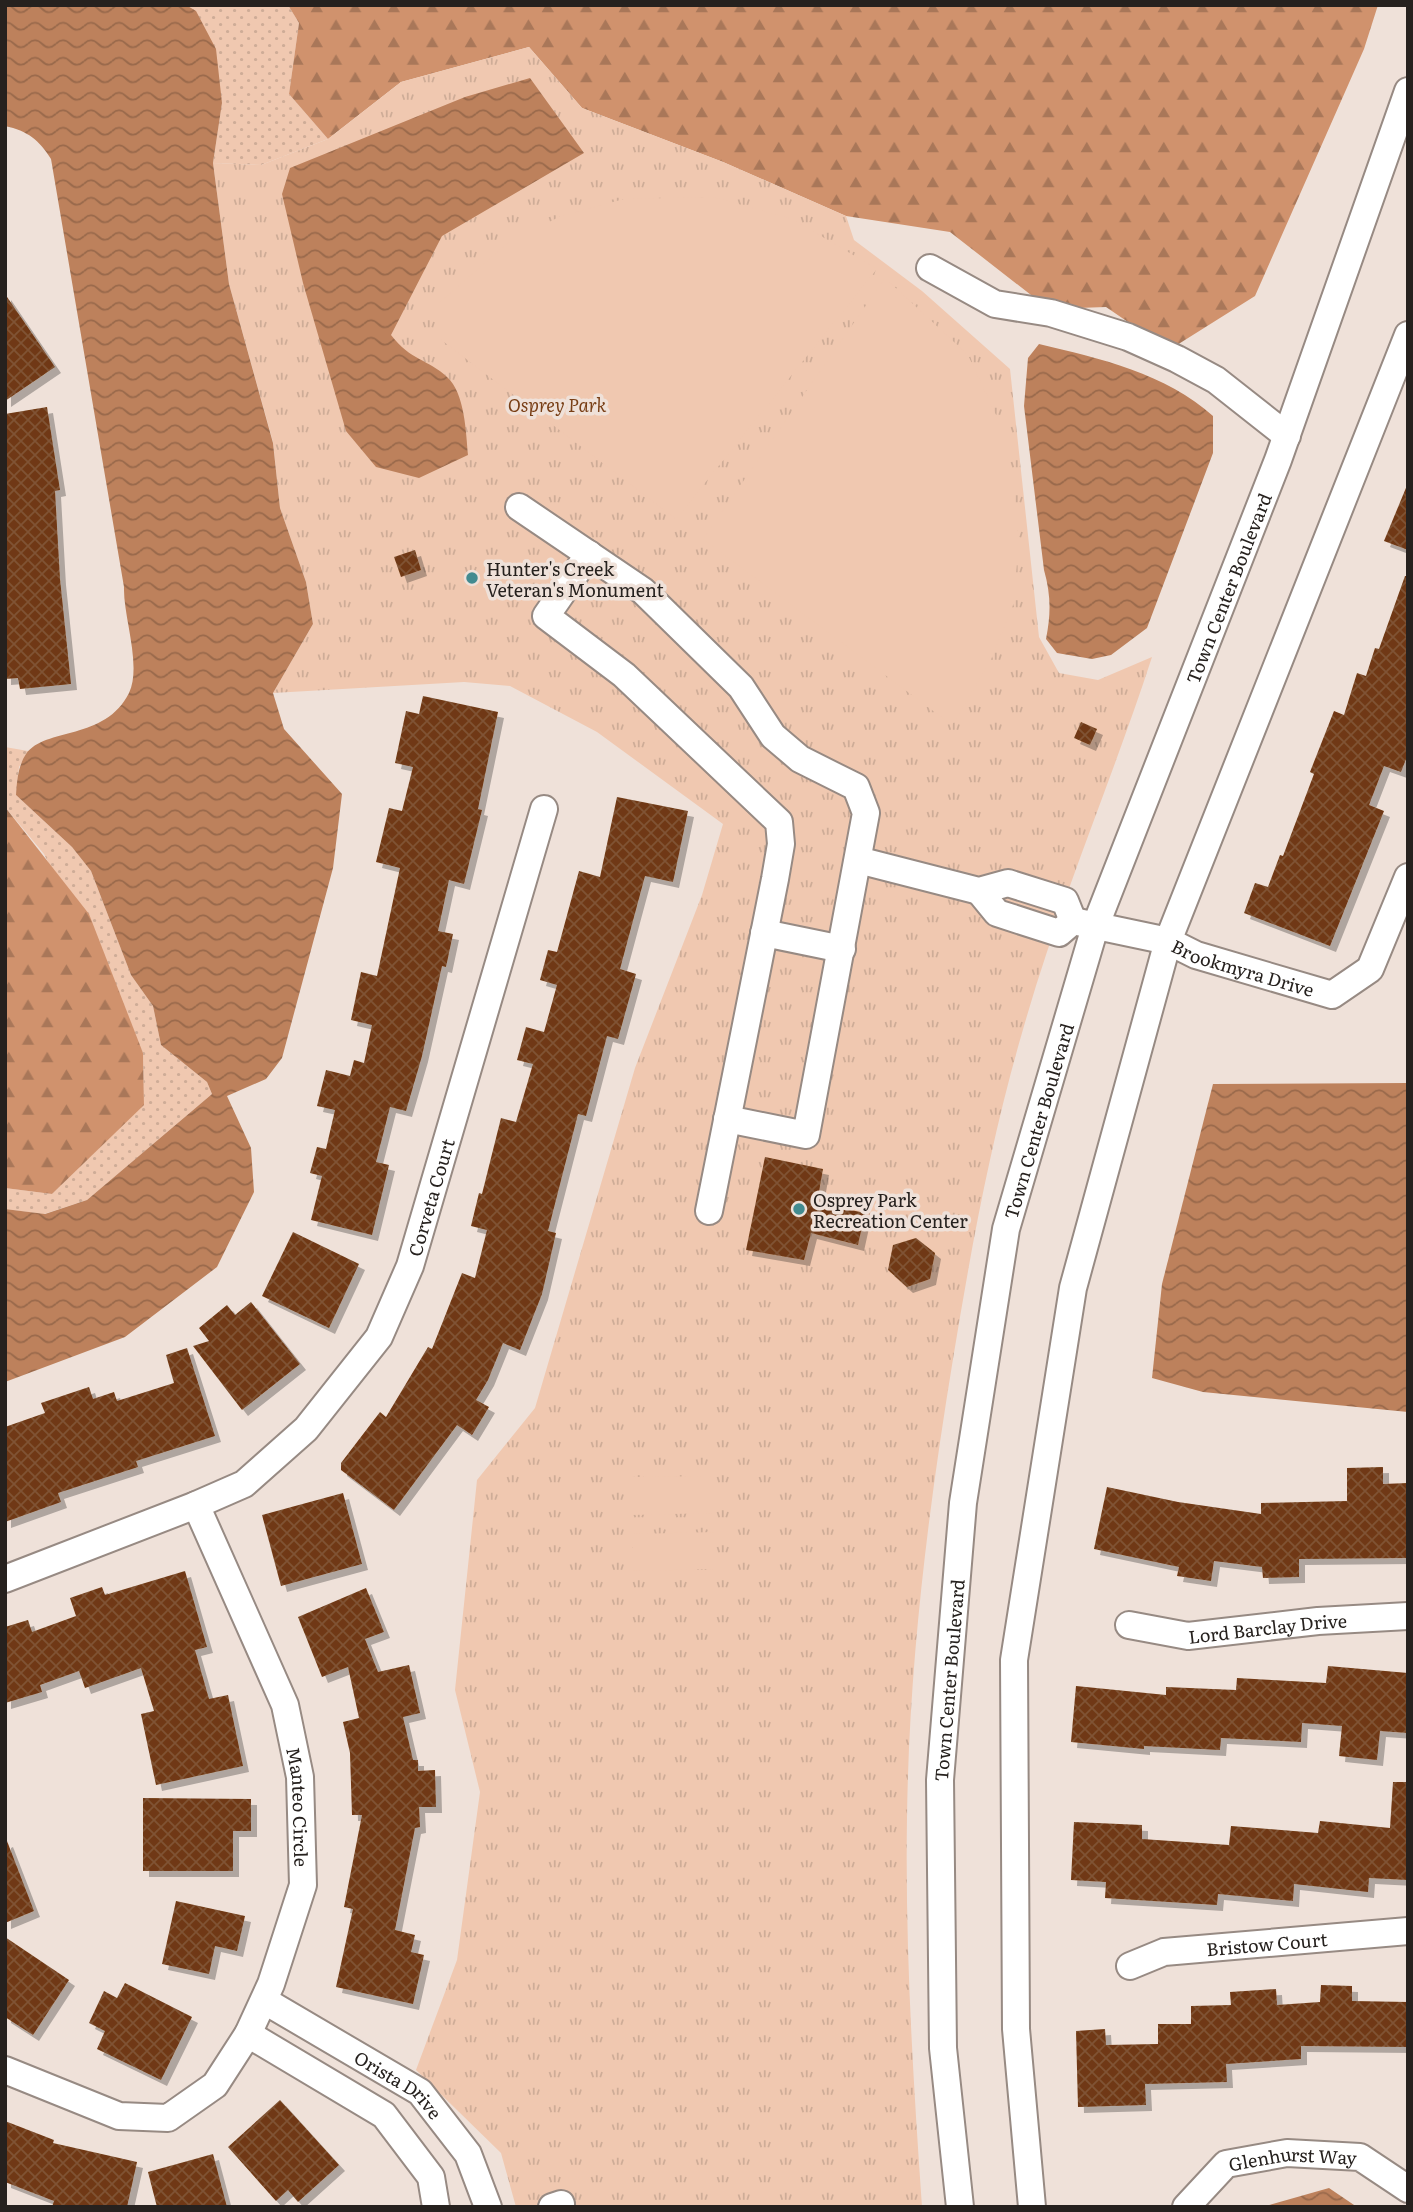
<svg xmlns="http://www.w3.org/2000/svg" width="1413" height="2212" viewBox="0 0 1413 2212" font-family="Literata,serif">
	<defs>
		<pattern id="grass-dots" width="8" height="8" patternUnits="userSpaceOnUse" patternTransform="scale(1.75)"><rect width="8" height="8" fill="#f0c8b0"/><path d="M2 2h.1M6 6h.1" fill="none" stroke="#ceac97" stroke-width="1.8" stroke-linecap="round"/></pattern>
		<pattern id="forest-firs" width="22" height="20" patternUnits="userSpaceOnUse" patternTransform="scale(1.75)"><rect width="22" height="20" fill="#d0926d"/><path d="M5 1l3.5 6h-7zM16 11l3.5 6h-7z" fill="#a97759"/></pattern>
		<pattern id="park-tufts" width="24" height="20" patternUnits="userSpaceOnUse" patternTransform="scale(1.75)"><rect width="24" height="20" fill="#f0c8b0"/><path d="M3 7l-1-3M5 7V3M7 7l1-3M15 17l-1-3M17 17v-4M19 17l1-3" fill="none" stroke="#ceac97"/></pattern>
		<pattern id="water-waves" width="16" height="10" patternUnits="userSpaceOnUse" patternTransform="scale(1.75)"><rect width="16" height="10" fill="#bd815c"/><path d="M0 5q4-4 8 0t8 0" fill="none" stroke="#99694b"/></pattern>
		<pattern id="building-cross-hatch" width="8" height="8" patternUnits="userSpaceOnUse" patternTransform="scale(1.75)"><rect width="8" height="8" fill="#6f3913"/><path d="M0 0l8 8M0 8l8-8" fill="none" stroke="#7f5335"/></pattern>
		<filter id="shadow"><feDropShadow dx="6" dy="6" stdDeviation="0" flood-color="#0004"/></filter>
	</defs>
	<rect width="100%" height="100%" fill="#efe1d9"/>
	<g fill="url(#grass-dots)">
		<path d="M 186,5 L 288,5 L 299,23 L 289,94 L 328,139 L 261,165 L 213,163 L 222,103 Z"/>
		<path d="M 5,747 L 28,751 L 19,767 L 16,795 L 72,847 L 91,871 L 131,975 L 153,1006 L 161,1045 L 207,1082 L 212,1094 L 87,1200 L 44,1214 L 5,1209 L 5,1188 L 52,1194 L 144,1104 L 143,1053 L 44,854 L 5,807 Z"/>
	</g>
	<g fill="url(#forest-firs)">
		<path d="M 288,5 L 1378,5 L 1364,49 L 1255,296 L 1169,350 L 1106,307 L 1049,309 L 950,232 L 846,216 L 723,162 L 582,108 L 529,47 L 401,82 L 328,139 L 289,94 L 299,23 Z"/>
		<path d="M 5,807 L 89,914 L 143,1053 L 144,1105 L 52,1194 L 5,1188 Z"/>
	</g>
	<path fill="url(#park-tufts)" d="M 529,47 L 582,108 L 723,162 L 846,216 L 854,240 L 922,291 L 1010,369 L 1039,637 L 1059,673 L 1098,680 L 1152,657 C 1111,783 1058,905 1022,1033 C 991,1140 971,1249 953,1359 C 928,1511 909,1664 907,1818 C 905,1947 913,2077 922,2207 L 516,2207 L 501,2153 L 416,2070 L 457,1960 L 480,1792 L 455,1690 L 477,1480 L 535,1408 L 635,1068 L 702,895 L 723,824 L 597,732 L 510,686 L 464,682 L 273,693 L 313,624 L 306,582 L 280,508 L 273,442 L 229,284 L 213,163 L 261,165 L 328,139 L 401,82 Z"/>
	<g fill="#f0c8b0">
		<path d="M 713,197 L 792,219 L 877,269 L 676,519 L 440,339 L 439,303 L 509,242 L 561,216 L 624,199 Z"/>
		<path d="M 885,278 L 968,355 L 996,415 L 1013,480 L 1019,542 L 1013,605 L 990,662 L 952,725 L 703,539 Z"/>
		<path d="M 712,1476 L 713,1513 L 632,1515 L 631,1477 Z"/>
		<path d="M 714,1532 L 714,1569 L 633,1571 L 633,1534 Z"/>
	</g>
	<g fill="url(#water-waves)">
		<path d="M 5,5 L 186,5 L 196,11 L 216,49 L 222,103 L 213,163 L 229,284 L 273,443 L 280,508 L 306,582 L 313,624 L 273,693 L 284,729 L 342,794 L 333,868 L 282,1058 L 266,1079 L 227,1096 L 251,1148 L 254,1192 L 217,1267 L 125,1337 L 5,1382 L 5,1209 L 45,1214 L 87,1200 L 212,1094 L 207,1082 L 161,1045 L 153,1006 L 131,975 L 91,871 L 72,847 L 16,795 C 17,781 18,766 26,754 C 45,727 105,741 129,693 C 142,665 123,617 124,587 L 51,159 C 39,140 28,131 5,126 Z"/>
		<path d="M 530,78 L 584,153 L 442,236 L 391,335 C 411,361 428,359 447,377 C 465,393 466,433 468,455 L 419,478 L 376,467 L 346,431 L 303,283 L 282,194 L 290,168 L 465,97 Z"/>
		<path d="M 1039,344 C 1099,358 1167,374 1213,416 L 1213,453 L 1147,628 L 1111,655 L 1092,659 L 1057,653 L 1046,639 C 1051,614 1051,595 1044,570 L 1024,406 L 1028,358 Z"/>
		<path d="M 1408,1083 L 1408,1412 L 1203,1392 L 1152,1378 L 1162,1284 L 1213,1084 Z"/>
		<path d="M 1329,2188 L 1357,2207 L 1262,2207 Z"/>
	</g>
	<g fill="url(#building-cross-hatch)" filter="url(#shadow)">
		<path d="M 5,294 L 55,367 L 5,401 Z"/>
		<path d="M 47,407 L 60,490 L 55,491 L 60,579 L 71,684 L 20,689 L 18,678 L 5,679 L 5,414 Z"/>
		<path d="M 1408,483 L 1408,550 L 1384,541 Z"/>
		<path d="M 415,550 L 421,570 L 401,577 L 394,557 Z"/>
		<path d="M 1405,576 L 1408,576 L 1408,754 L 1401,772 L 1384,766 L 1369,805 L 1384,811 L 1330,946 L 1244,913 L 1255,883 L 1268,887 L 1280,855 L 1283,856 L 1314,774 L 1310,772 L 1334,711 L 1344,715 L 1357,673 L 1366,676 L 1375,648 L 1379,649 Z"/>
		<path d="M 423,696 L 498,712 L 478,809 L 482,810 L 464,884 L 449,880 L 438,931 L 453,934 L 446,967 L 442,966 L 422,1056 L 406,1111 L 390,1107 L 376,1162 L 389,1165 L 372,1235 L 311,1220 L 322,1176 L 310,1173 L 317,1147 L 326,1149 L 335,1110 L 317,1106 L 326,1070 L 350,1076 L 354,1060 L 364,1063 L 372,1025 L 351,1020 L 361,972 L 377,976 L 400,868 L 376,862 L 389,808 L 402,811 L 413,767 L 395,763 L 406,711 L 419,714 Z"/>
		<path d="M 1081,722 L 1097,729 L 1090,745 L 1074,738 Z"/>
		<path d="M 617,797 L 688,811 L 673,882 L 645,876 L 620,969 L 636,974 L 618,1039 L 607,1036 L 586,1116 L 578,1114 L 548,1231 L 556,1233 L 542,1294 L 520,1350 L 503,1343 L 488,1380 L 476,1400 L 489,1407 L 472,1435 L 457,1425 L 394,1510 L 341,1470 L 341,1463 L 380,1412 L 386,1417 L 428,1347 L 432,1349 L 462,1273 L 475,1278 L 487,1230 L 471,1226 L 479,1193 L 482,1194 L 501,1118 L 516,1122 L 533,1064 L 517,1060 L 526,1027 L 544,1032 L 557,985 L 540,980 L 548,950 L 557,952 L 579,871 L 600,877 Z"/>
		<path d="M 765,1157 L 823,1169 L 817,1203 L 865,1213 L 858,1245 L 811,1233 L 804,1260 L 746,1250 Z"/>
		<path d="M 293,1232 L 359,1264 L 329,1328 L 262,1296 Z"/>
		<path d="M 916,1238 L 935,1253 L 930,1279 L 907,1287 L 888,1270 L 893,1245 Z"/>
		<path d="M 251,1302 L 300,1364 L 242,1410 L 193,1346 L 209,1341 L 199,1328 L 227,1305 L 235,1315 Z"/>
		<path d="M 187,1348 L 215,1436 L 136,1461 L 138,1467 L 58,1493 L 61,1502 L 5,1522 L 5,1427 L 45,1413 L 41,1403 L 89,1387 L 93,1399 L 114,1392 L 117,1401 L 174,1383 L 166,1355 Z"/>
		<path d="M 1383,1467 L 1383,1484 L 1408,1483 L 1408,1558 L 1299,1559 L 1299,1577 L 1263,1578 L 1262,1567 L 1214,1561 L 1211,1581 L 1177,1576 L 1179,1567 L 1094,1549 L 1107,1487 L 1178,1502 L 1261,1514 L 1261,1503 L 1347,1501 L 1347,1468 Z"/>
		<path d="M 343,1493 L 362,1564 L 281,1586 L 262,1515 Z"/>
		<path d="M 185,1571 L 207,1647 L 195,1650 L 209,1699 L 228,1695 L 243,1766 L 156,1785 L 141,1714 L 154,1711 L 141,1668 L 85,1688 L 79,1671 L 40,1685 L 42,1692 L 5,1703 L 5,1627 L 28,1620 L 32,1632 L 76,1616 L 70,1598 L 102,1587 L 105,1595 Z"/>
		<path d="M 366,1588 L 384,1632 L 365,1639 L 378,1672 L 409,1665 L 420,1713 L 403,1717 L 413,1760 L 418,1760 L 418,1771 L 435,1770 L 436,1807 L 419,1807 L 420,1827 L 415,1828 L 395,1930 L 415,1935 L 411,1952 L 424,1955 L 413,2004 L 336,1987 L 353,1909 L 344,1907 L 362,1815 L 352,1815 L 350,1753 L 343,1722 L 359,1718 L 348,1667 L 322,1677 L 298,1617 Z"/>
		<path d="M 1328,1666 L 1408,1673 L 1408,1733 L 1380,1731 L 1377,1760 L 1339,1756 L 1342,1726 L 1302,1723 L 1301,1742 L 1221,1738 L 1220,1750 L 1144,1746 L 1144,1749 L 1071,1742 L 1076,1686 L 1166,1695 L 1166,1687 L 1236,1690 L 1237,1678 L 1326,1683 Z"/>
		<path d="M 1393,1782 L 1408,1782 L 1408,1880 L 1369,1878 L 1368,1892 L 1294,1884 L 1293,1901 L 1218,1894 L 1217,1905 L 1105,1898 L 1106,1882 L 1071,1880 L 1074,1822 L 1142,1825 L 1142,1839 L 1229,1845 L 1231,1826 L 1318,1833 L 1320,1821 L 1390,1828 Z"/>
		<path d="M 143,1798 L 251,1799 L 251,1831 L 233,1831 L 233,1871 L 143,1871 Z"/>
		<path d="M 7,1841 L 34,1911 L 5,1923 L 5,1842 Z"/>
		<path d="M 176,1901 L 245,1916 L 237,1951 L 215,1946 L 209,1974 L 162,1964 Z"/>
		<path d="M 5,1937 L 69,1980 L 33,2035 L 5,2017 Z"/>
		<path d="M 125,1983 L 192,2017 L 161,2080 L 97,2049 L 105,2031 L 89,2023 L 104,1991 L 117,1998 Z"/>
		<path d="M 1321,1985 L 1352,1986 L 1352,2001 L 1408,2002 L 1408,2047 L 1301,2046 L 1301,2059 L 1226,2064 L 1227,2082 L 1145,2084 L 1146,2105 L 1078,2107 L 1076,2031 L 1105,2029 L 1106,2045 L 1158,2044 L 1158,2024 L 1191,2024 L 1191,2006 L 1231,2005 L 1230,1992 L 1276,1989 L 1277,2005 L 1320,2002 Z"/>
		<path d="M 280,2100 L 339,2165 L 298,2202 L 288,2190 L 276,2201 L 228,2147 Z"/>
		<path d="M 5,2121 L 54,2140 L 53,2143 L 137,2162 L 127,2207 L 52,2207 L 54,2201 L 5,2182 Z"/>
		<path d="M 213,2154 L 227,2207 L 157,2207 L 148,2172 Z"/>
	</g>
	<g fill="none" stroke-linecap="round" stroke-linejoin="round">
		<g stroke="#978a83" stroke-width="30">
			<g id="minor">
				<path d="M 930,268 L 995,304 L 1051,313 L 1128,337 L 1177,359 L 1216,380 L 1287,436"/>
				<path d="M 519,507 L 643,591 L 741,687 L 773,736 L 800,759 L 856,787 L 866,813 L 806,1135 L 727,1119"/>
				<path d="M 589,554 L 546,616 L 624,675 L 779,822 L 781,844 L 775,879 L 709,1211"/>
				<path d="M 858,860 L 979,891 L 1008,883 L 1065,901 L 1073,921"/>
				<path d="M 979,891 L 997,913 L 1059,933 L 1073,921"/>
				<path id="s1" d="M 1073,921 L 1168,941 L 1196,955 L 1332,995 L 1370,969 L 1408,877"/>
				<path d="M 764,933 L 842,949"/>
				<path id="s2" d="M 196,1505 L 244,1484 L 306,1429 L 379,1337 L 410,1266 L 544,809"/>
				<path id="s3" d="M 5,1579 L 196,1505 L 285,1705 L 300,1777 L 303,1885 L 271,1984 L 248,2034 L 215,2085 L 168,2118 L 119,2116 L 5,2070"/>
				<path id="s4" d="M 1129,1625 L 1188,1636 L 1318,1621 L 1408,1616"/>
				<path id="s5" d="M 1130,1966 L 1164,1952 L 1408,1931"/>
				<path id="s6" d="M 265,2001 L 420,2092 L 468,2154 L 488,2207"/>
				<path d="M 248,2034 L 384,2115 L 431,2177 L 436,2207"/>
				<path d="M 552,2207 L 561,2204"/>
				<path id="s7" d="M 960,2207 L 943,2048 L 940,1780 L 963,1503 L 1006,1229 L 1095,927 L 1278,460 L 1408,91"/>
				<path d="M 1032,2207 L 1016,2029 L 1014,1660 L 1073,1288 L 1168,941 L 1408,335"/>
				<path id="s8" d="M 1186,2207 L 1226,2164 L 1287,2153 L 1360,2157 L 1408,2189"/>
			</g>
		</g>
		<use href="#minor" stroke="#fff" stroke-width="26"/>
	</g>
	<g fill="#438b90" stroke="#efe1d9" stroke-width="2.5">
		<circle cx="472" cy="578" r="7"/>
		<circle cx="799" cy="1209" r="7"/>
	</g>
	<g text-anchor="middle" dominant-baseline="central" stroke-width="7" stroke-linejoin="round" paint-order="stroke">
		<g font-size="18" font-style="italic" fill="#793f16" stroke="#efe1d9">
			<text x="557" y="404">Osprey Park</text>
		</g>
		<g font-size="18" fill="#26211e" stroke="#efe1d9" text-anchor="start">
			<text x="486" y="568">Hunter's Creek<tspan x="486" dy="21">Veteran's Monument</tspan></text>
			<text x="813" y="1199">Osprey Park<tspan x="813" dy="21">Recreation Center</tspan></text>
		</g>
		<g font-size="18" fill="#26211e" stroke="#efe1d9">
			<text stroke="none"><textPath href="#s7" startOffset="1662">Town Center Boulevard</textPath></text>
			<text stroke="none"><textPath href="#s1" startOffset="177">Brookmyra Drive</textPath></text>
			<text stroke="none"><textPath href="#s7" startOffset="1096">Town Center Boulevard</textPath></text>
			<text stroke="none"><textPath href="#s2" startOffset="402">Corveta Court</textPath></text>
			<text stroke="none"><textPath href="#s4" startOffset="140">Lord Barclay Drive</textPath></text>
			<text stroke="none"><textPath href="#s7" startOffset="528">Town Center Boulevard</textPath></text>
			<text stroke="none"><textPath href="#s3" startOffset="527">Manteo Circle</textPath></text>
			<text stroke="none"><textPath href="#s5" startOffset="140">Bristow Court</textPath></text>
			<text stroke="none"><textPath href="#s6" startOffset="158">Orista Drive</textPath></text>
			<text stroke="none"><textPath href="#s8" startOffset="126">Glenhurst Way</textPath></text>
		</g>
	</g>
	<rect width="1413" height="2212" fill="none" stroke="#26211e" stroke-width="14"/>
</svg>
